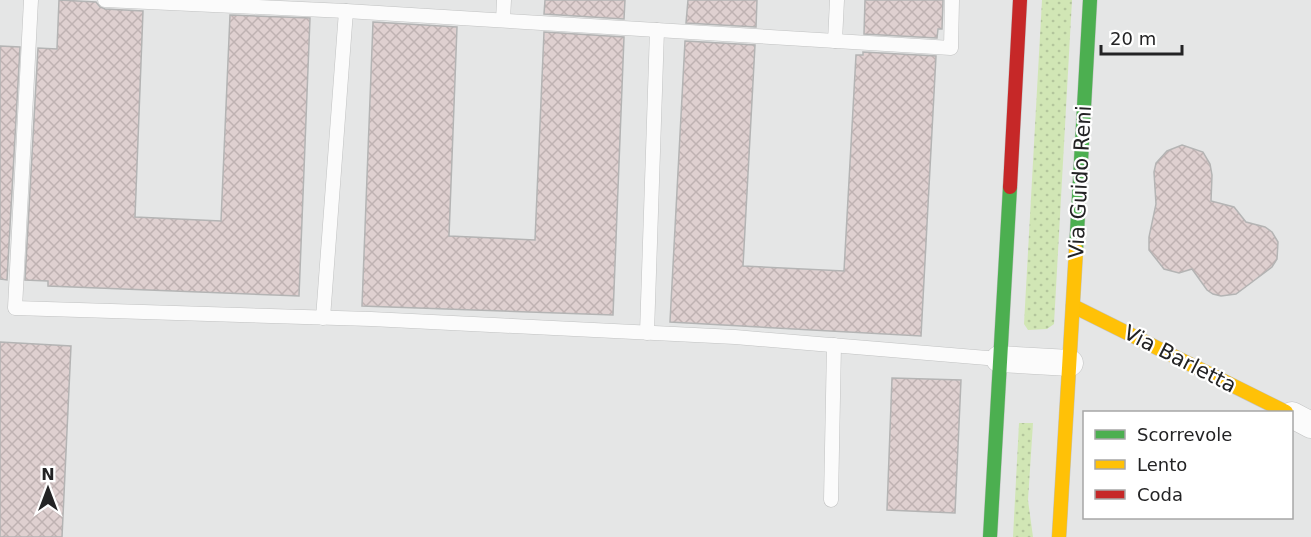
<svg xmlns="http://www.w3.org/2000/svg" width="1311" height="537" viewBox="0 0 1311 537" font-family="'DejaVu Sans',sans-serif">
	<defs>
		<pattern id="grass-dots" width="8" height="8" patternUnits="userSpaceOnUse" patternTransform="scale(1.5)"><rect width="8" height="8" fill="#d1e6b5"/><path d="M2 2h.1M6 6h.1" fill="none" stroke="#b3c59c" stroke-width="1.8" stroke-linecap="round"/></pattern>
		<pattern id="building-cross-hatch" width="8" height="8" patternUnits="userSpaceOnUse" patternTransform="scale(1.5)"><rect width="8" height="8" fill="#dfd0d0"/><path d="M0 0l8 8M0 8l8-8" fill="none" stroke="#bfb2b2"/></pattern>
	</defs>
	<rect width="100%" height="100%" fill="#e5e6e6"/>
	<g fill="url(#grass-dots)">
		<path d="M 1042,0 L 1072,0 L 1054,324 L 1047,329 L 1028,330 L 1024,324 Z"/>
		<path d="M 1019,423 L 1033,423 L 1028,500 L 1033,537 L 1013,537 Z"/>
	</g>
	<g fill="url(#building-cross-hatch)" stroke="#b4b4b4" stroke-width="1.5">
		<path d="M 59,0 L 96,2 L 100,7 L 105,9 L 143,11 L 135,217 L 221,221 L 230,15 L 310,18 L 299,296 L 48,286 L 48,281 L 25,280 L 38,48 L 57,49 Z"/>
		<path d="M 545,0 L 625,0 L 624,19 L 544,14 Z"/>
		<path d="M 688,0 L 757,0 L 756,27 L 686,23 Z"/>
		<path d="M 865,0 L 943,0 L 942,29 L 938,29 L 937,38 L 864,34 Z"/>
		<path d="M 373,22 L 457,27 L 449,236 L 535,240 L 544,32 L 624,37 L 613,315 L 362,306 Z"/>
		<path d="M 685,41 L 755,45 L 743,266 L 844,271 L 856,55 L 863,55 L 863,52 L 936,56 L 921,336 L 670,322 Z"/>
		<path d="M 0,46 L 20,47 L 7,280 L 0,279 Z"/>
		<path d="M 1182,145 L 1203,152 L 1210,164 L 1212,175 L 1211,201 L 1234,207 L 1246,222 L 1265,227 L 1272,232 L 1278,242 L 1277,259 L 1272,267 L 1236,294 L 1221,296 L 1213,294 L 1207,290 L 1192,269 L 1179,273 L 1164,269 L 1149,250 L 1149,237 L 1156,204 L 1154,172 L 1156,163 L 1167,151 Z"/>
		<path d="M 0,342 L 71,346 L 62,537 L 0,537 Z"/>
		<path d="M 892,378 L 961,380 L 955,513 L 887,510 Z"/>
	</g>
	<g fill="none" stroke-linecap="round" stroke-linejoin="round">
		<g stroke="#c1c2c2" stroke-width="15">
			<g id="lane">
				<path d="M 31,0 L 15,308 L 371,319 L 735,337 L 999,359"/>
				<path d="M 105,0 L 346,11 L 951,48 L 952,0"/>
				<path d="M 503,20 L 504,0"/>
				<path d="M 835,41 L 837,0"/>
				<path d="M 323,318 L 346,11"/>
				<path d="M 647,333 L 657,30"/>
				<path d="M 831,500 L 834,345"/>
			</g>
		</g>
		<g stroke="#c1c2c2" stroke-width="27">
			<g id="street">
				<path d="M 999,359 L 1070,363"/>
				<path d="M 1292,415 L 1311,425"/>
			</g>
		</g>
		<g stroke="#c1c2c2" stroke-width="15">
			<g id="fast">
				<path d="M 1076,250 L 1090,0"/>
				<path d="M 990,537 L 1010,187"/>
			</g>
		</g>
		<g stroke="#c1c2c2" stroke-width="15">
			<g id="slow">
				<path d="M 1073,306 L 1286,412"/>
				<path d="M 1059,537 L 1076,250"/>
			</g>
		</g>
		<g stroke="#c1c2c2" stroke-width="15">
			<path id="jam" d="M 1010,187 L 1020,0"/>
		</g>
		<use href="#lane" stroke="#fbfbfb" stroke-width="14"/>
		<use href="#street" stroke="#fbfbfb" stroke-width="26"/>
		<use href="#fast" stroke="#4caf50" stroke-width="14"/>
		<use href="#slow" stroke="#ffc107" stroke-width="14"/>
		<use href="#jam" stroke="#c62828" stroke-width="14"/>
	</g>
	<g text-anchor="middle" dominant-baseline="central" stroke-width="4.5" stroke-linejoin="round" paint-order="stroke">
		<g font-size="21" fill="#232324" stroke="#fff">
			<text transform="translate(1080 182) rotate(-87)">Via Guido Reni</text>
			<text transform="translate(1180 359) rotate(27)">Via Barletta</text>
		</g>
	</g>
	<rect x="1083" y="411" width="210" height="108" fill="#ffffff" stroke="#a7a7a7" stroke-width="1.5"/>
	<rect x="1095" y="430" width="30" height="9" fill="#4caf50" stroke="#a7a7a7" stroke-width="1.5"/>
	<text x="1137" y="441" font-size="18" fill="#232324">Scorrevole</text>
	<rect x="1095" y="460" width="30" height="9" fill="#ffc107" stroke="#a7a7a7" stroke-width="1.5"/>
	<text x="1137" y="471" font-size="18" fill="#232324">Lento</text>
	<rect x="1095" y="490" width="30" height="9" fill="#c62828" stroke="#a7a7a7" stroke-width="1.5"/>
	<text x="1137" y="501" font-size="18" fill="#232324">Coda</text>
	<g transform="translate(48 489)" stroke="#ffffff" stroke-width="4.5" paint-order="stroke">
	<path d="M0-4.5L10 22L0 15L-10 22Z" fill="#232324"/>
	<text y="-9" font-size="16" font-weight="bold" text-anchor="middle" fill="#232324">N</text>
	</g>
	<path d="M1101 45v9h81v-9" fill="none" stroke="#232324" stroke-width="3"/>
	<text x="1110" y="45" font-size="18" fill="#232324" stroke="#ffffff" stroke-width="4.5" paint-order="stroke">20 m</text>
</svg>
